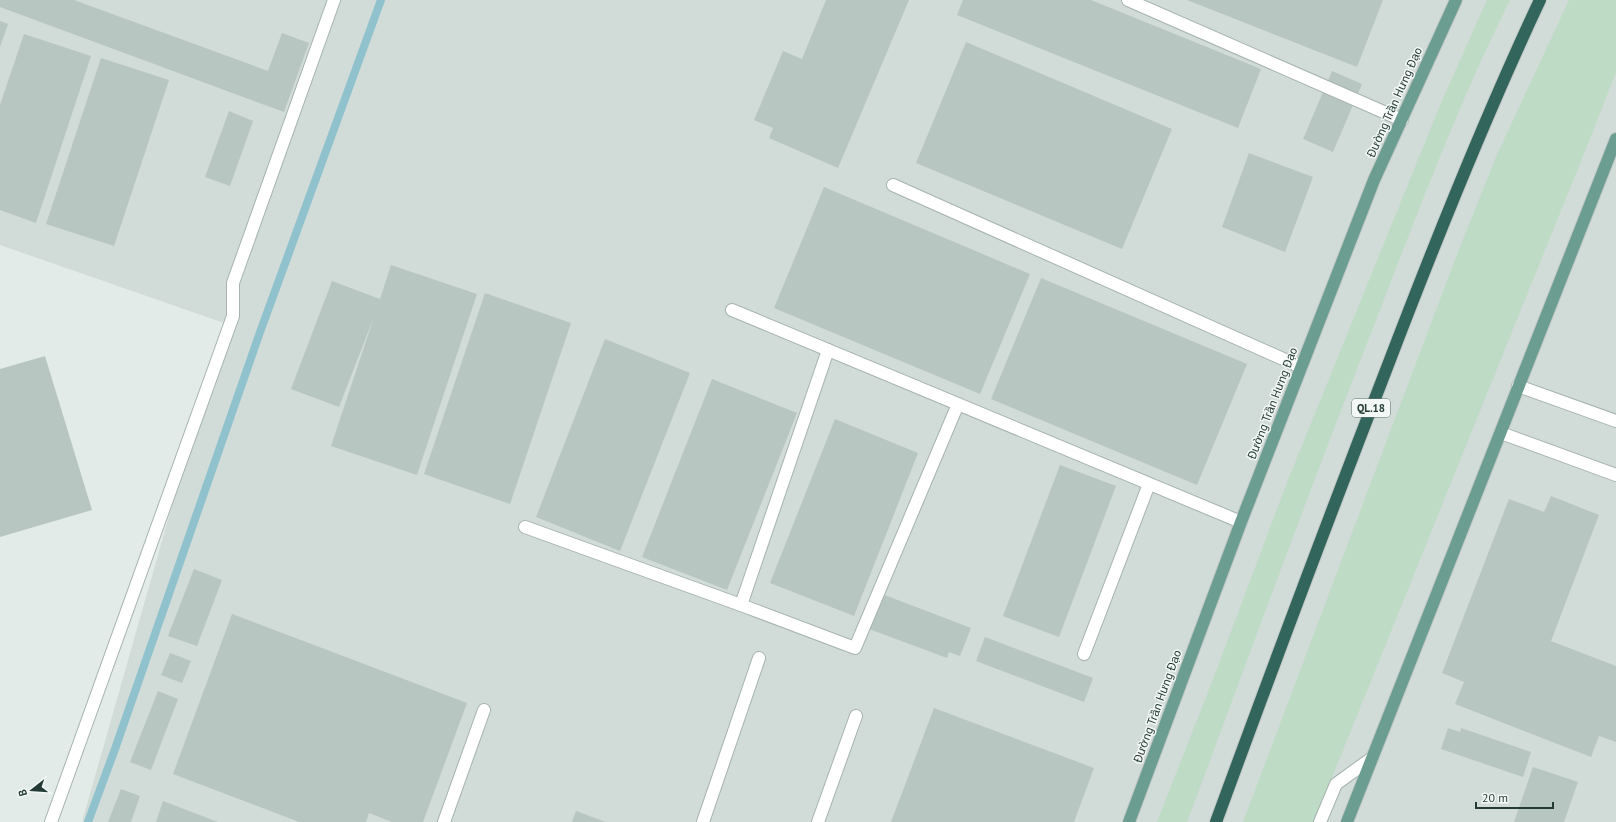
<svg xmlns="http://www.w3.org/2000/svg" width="1616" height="822" viewBox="0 0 1616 822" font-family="'PT Sans',sans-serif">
	<rect width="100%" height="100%" fill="#e3ebe8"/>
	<path fill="#d1dbd7" d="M 0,0 L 1616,0 L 1616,822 L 82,822 L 224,323 L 0,245 Z"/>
	<g fill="#bddbc5">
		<path d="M 1487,0 L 1510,0 C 1459,102 1419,209 1378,315 C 1312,483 1250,653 1187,822 L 1157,822 L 1217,669 L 1288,480 L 1441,103 Z"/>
		<path d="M 1569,0 L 1616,0 L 1616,72 L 1587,146 L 1314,822 L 1243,822 L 1456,257 L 1496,157 Z"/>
	</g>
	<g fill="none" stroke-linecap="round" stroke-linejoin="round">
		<path stroke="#8fc2cc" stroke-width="8" d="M 88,822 L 115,749 L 259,335 L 381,0"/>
	</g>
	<g fill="#b8c6c1">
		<path d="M 0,0 L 74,0 L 268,71 L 282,33 L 309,43 L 284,112 L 0,7 Z"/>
		<path d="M 826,0 L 909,0 L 838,168 L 769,138 L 773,128 L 754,120 L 783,51 L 802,59 Z"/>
		<path d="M 963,0 L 1091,0 L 1261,69 L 1238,128 L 957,15 Z"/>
		<path d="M 1187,0 L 1383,0 L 1357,67 Z"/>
		<path d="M 0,21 L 8,24 L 0,47 Z"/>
		<path d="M 24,34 L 91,56 L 36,223 L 0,210 L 0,105 Z"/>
		<path d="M 966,42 L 1172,129 L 1122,249 L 916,163 Z"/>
		<path d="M 101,58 L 169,80 L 114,246 L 46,224 Z"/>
		<path d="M 1332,71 L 1362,84 L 1333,152 L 1303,139 Z"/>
		<path d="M 229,111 L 253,121 L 230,186 L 205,177 Z"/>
		<path d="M 1249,153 L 1313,177 L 1285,252 L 1222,227 Z"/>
		<path d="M 824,187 L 1030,274 L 980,394 L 774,308 Z"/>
		<path d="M 391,265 L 477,294 L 417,475 L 331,446 L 374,317 L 339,407 L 291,389 L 332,281 L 380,299 Z"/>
		<path d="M 1041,278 L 1247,364 L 1197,485 L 991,399 Z"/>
		<path d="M 485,293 L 571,323 L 510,504 L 424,474 Z"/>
		<path d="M 605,339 L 690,373 L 620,551 L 536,517 Z"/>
		<path d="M 45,356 L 92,510 L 0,537 L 0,369 Z"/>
		<path d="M 712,379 L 797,413 L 727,590 L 642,557 Z"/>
		<path d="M 835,419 L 918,453 L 854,616 L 770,583 Z"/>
		<path d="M 1060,465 L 1116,486 L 1059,637 L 1003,616 Z"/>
		<path d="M 1551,496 L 1599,515 L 1551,641 L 1616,666 L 1616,742 L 1599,736 L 1591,757 L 1455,704 L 1464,682 L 1442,673 L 1509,499 L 1544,512 Z"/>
		<path d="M 194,569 L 222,580 L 197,646 L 168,636 Z"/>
		<path d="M 882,594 L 971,628 L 960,656 L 949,652 L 947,658 L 869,629 Z"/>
		<path d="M 232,614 L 467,703 L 423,822 L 392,822 L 369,813 L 366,822 L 299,822 L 173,774 Z"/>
		<path d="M 985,637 L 1093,678 L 1084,702 L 976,661 Z"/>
		<path d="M 170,653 L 191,661 L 182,683 L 161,675 Z"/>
		<path d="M 158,691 L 178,699 L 151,770 L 130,762 Z"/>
		<path d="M 934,708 L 1094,768 L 1074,822 L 891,822 Z"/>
		<path d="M 1448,728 L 1460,732 L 1461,728 L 1531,752 L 1523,777 L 1441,749 Z"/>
		<path d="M 1533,767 L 1578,782 L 1564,822 L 1514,822 Z"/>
		<path d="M 121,789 L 140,796 L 131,822 L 108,822 Z"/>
		<path d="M 163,801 L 218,822 L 156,822 Z"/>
		<path d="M 576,811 L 606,822 L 572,822 Z"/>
	</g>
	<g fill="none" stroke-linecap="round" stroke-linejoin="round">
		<g stroke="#a6b3af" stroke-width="14">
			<g id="minor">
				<path d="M 1128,0 L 1402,120"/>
				<path d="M 893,185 L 1301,367"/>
				<path d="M 732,310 L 1241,522"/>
				<path d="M 1518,386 L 1616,421"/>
				<path d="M 1501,433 L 1616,475"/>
				<path d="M 525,527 L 741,605 L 855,648 L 958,404"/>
				<path d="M 741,605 L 828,350"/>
				<path d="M 1084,654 L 1149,484"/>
				<path d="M 51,822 L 233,316 L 233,283 L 334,0"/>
				<path d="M 444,822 L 484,710"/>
				<path d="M 703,822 L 759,658"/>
				<path d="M 818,822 L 856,716"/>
				<path d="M 1320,822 L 1336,784 L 1372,758"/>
			</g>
		</g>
		<g stroke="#c2c8c6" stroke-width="14">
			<g id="major">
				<path d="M 1129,822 L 1241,522 L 1374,180 L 1456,0"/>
				<path d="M 1347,822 L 1616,139"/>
			</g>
		</g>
		<g stroke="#c2c8c6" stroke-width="14">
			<path id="highway" d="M 1216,822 C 1272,669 1329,517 1388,365 C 1435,242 1484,119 1540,0"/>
		</g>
		<use href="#minor" stroke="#fff" stroke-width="12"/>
		<use href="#major" stroke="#6b9e91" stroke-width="12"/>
		<use href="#highway" stroke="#32655b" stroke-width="12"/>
	</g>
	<g text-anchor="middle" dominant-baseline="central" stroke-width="3" stroke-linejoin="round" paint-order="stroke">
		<rect fill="#f3f8f6" stroke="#62746f" stroke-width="1" x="1352" y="399" width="38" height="18" rx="3"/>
		<g font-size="11" font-weight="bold" fill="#243b35">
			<text x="1371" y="408">QL.18</text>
		</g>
		<g font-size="12" fill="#243b35" stroke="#f3f8f6">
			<text transform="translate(1394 102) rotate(-66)">Đường Trần Hưng Đạo</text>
			<text transform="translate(1272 403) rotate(-69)">Đường Trần Hưng Đạo</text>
			<text transform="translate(1157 706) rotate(-70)">Đường Trần Hưng Đạo</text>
		</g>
	</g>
	<g transform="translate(32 790) rotate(253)" stroke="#f3f8f6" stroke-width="3" paint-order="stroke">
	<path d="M0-3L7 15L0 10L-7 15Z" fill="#243b35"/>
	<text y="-6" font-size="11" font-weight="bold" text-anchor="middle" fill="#243b35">B</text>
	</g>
	<path d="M1476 802v6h77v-6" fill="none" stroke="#243b35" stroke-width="2"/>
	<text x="1482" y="802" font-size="12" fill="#243b35" stroke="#f3f8f6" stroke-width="3" paint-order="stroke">20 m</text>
</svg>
